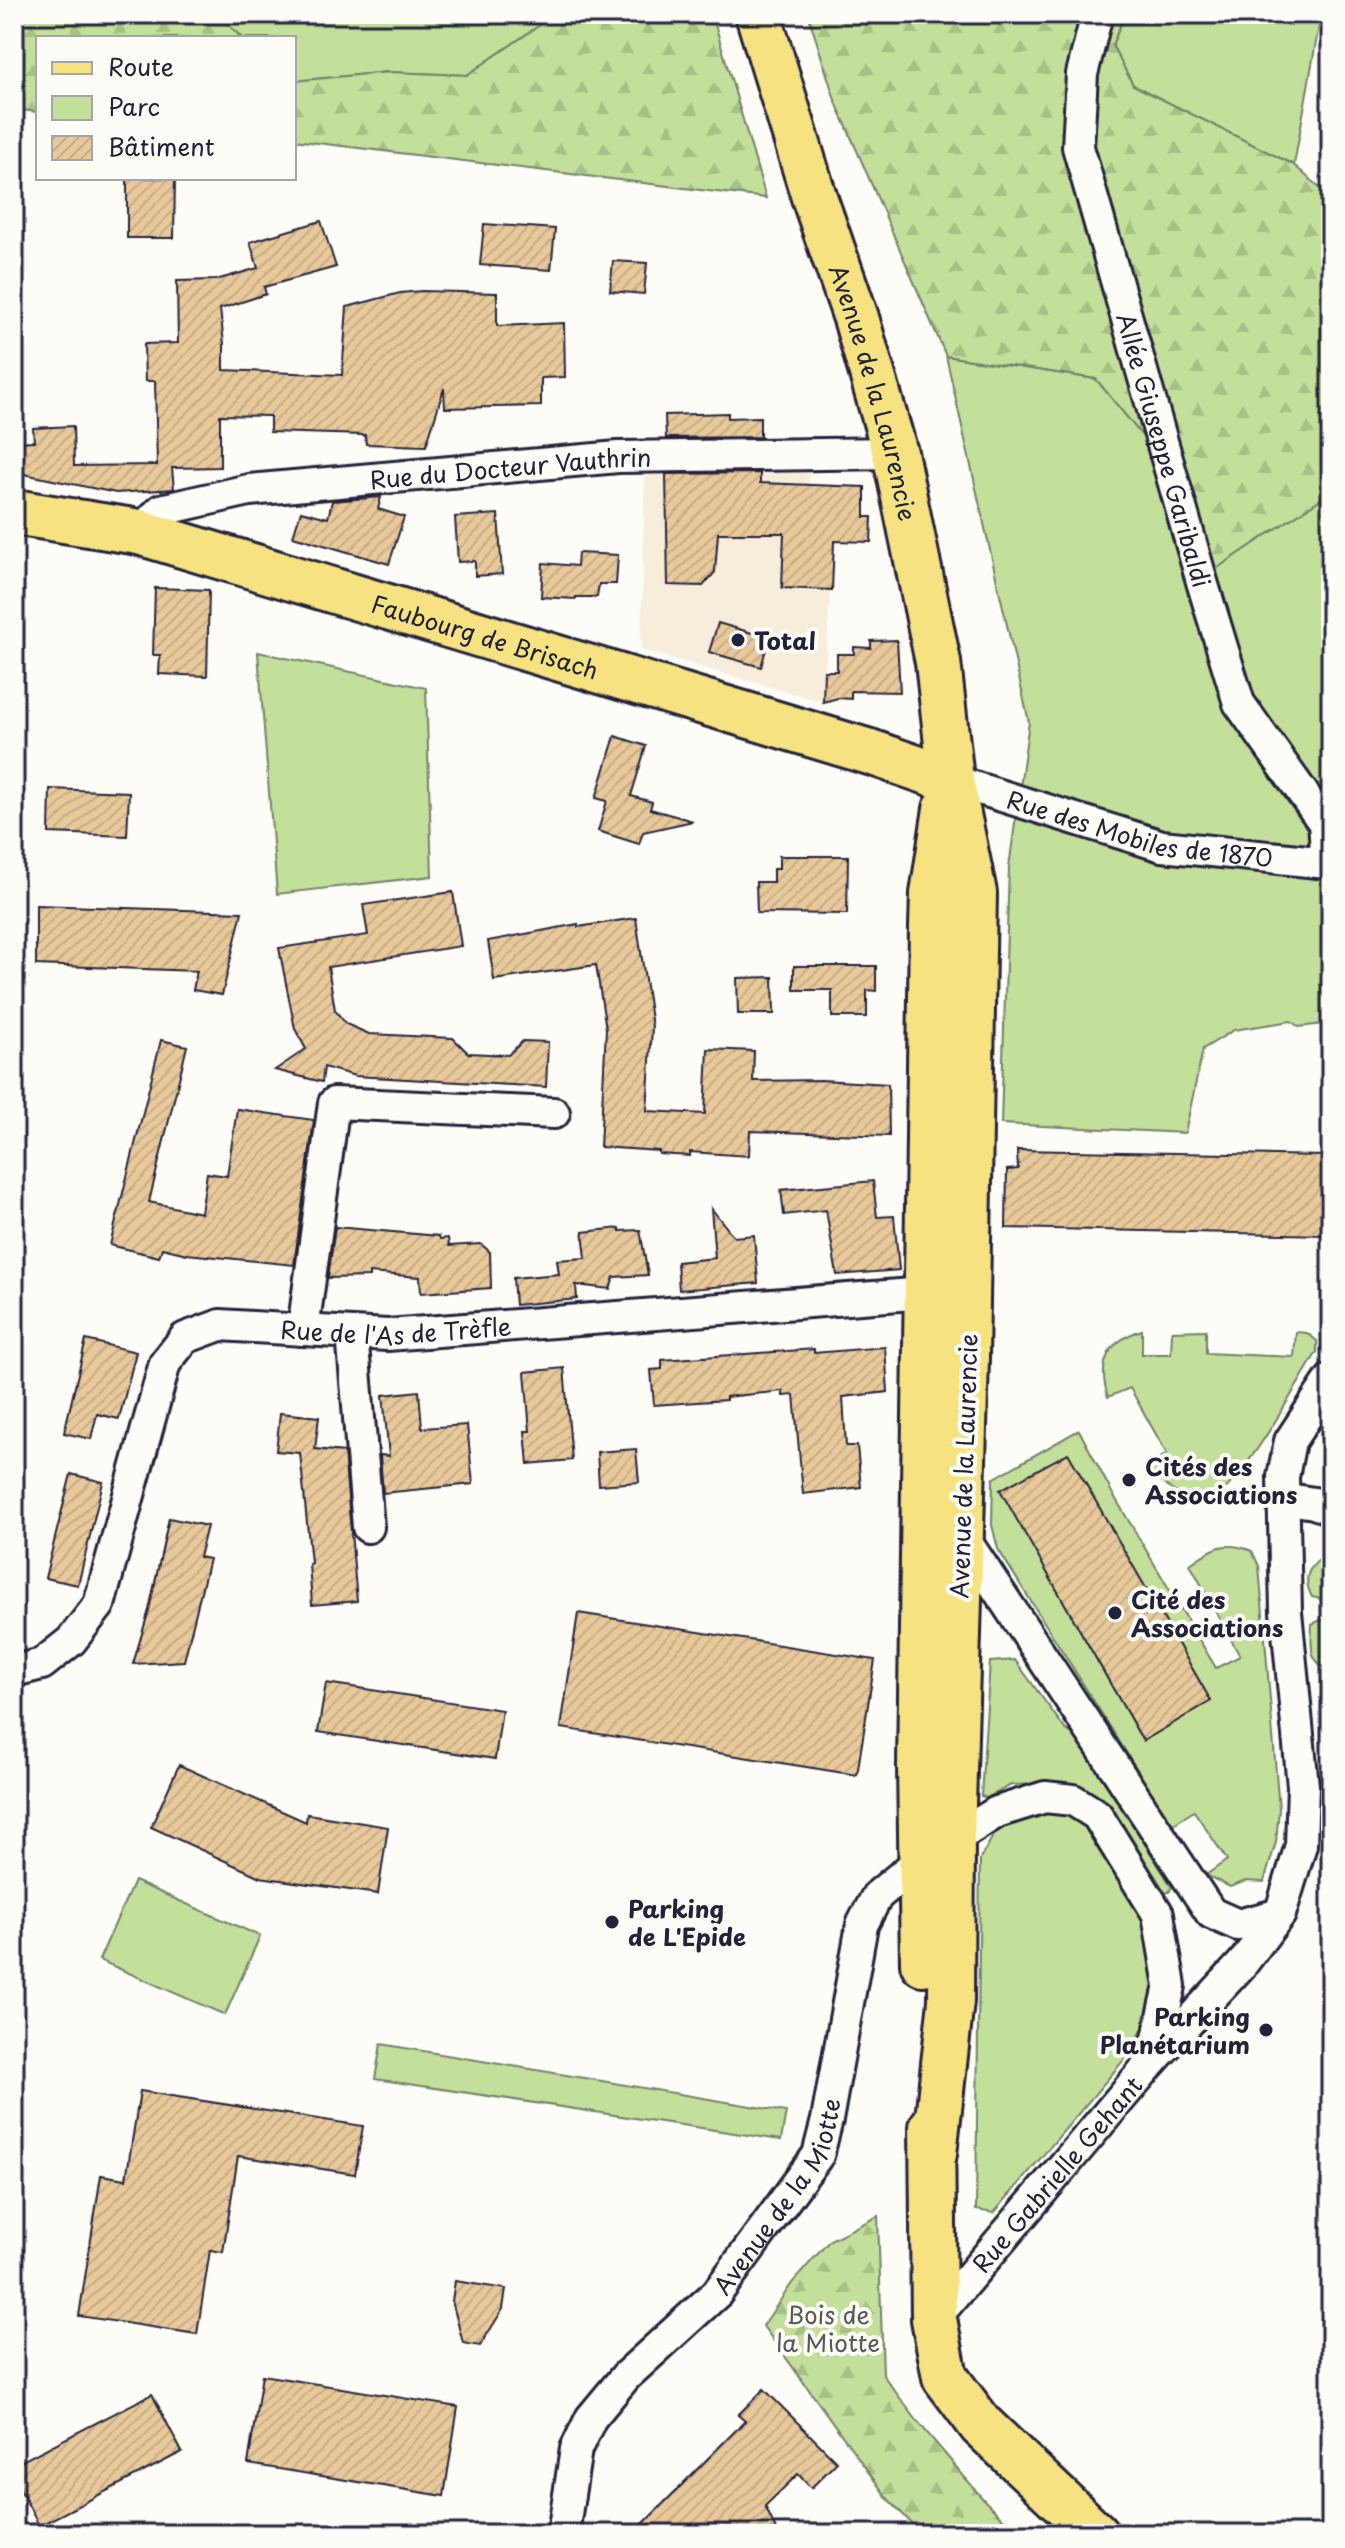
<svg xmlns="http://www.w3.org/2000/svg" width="1345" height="2548" viewBox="0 0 1345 2548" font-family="'Playpen Sans',sans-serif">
	<defs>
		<pattern id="forest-firs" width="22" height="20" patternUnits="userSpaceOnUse" patternTransform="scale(2)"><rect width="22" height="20" fill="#c2e099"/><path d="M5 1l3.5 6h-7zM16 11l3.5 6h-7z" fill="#a6c085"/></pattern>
		<pattern id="building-hatch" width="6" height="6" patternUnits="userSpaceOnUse" patternTransform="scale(2)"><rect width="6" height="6" fill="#e8c99a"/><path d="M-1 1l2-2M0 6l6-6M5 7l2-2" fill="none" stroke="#c7ac86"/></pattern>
	</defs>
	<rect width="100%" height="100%" fill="#fdfcf7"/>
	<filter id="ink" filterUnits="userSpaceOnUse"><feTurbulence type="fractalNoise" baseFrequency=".0125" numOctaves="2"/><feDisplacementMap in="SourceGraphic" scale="16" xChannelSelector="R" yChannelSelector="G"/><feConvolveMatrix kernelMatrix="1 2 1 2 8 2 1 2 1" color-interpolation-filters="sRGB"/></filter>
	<g filter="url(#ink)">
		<path fill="#f7eddb" d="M 809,466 L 808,552 L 833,553 L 823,702 L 641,650 L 645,470 Z"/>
		<g fill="#c2e099" stroke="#72816a" stroke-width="2">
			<path d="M 217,14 L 556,14 L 467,75 L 388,72 L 294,81 L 294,38 L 242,38 Z"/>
			<path d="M 1125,14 L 1321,14 L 1294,165 L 1133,85 L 1112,45 Z"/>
			<path d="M 946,356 L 1096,379 L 1144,438 L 1210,572 L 1331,492 L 1331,664 L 1327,667 L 1331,672 L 1331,1023 L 1299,1027 L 1291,1021 L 1234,1030 L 1203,1049 L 1185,1133 L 1001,1124 L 1009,867 L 1029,722 Z"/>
			<path d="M 258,652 L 426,688 L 432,876 L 277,894 Z"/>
			<path d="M 1142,1330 L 1142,1354 L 1171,1354 L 1172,1331 L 1206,1330 L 1206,1353 L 1294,1357 L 1296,1332 L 1307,1333 L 1317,1341 L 1317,1352 C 1300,1380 1240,1487 1215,1496 C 1183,1507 1166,1487 1147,1466 L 1167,1454 L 1130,1388 L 1108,1397 C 1097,1362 1108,1341 1142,1330 Z"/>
			<path d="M 1079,1430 L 1111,1491 L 1216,1668 L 1240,1656 L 1190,1564 C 1213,1548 1224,1540 1252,1551 L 1259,1566 L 1279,1809 L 1276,1842 L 1264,1882 L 1246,1881 L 1230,1887 L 1206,1875 L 1227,1860 L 1194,1811 L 1172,1825 L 998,1549 L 992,1525 L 993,1479 Z"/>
			<path d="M 1331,1552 L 1331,1596 L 1321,1599 L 1312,1597 C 1300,1574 1312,1563 1331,1552 Z"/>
			<path d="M 1321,1620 L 1331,1620 L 1331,1673 C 1308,1659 1311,1649 1312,1624 Z"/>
			<path d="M 1015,1660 L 1065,1729 L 1078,1738 L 1172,1887 L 1169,1892 L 1162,1893 L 1039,1784 L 1011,1785 L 987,1798 L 981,1796 L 990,1662 Z"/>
			<path d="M 1055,1810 L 1072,1814 L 1091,1830 L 1146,1920 L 1155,1987 L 1147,2022 L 1123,2061 L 994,2213 L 976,2210 L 980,1859 L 997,1829 L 1020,1817 Z"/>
			<path d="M 134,1881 L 260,1936 L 225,2015 L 99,1960 Z"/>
			<path d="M 381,2044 L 786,2112 L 781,2140 L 375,2079 Z"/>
		</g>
		<g fill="url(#forest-firs)" stroke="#72816a" stroke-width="2">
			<path d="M 14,14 L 217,14 L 242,38 L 38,38 L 38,112 L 14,109 Z"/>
			<path d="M 556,14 L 712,14 L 766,198 L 294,140 L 294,81 L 388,72 L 467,75 Z"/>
			<path d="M 808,14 L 1125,14 L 1112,45 L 1133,85 L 1294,165 L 1331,198 L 1331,492 L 1210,573 L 1144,438 L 1096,379 L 946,356 L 835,100 Z"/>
			<path d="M 878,2216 L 883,2375 L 918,2422 L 983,2499 L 1018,2534 L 922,2534 L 888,2499 L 763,2326 L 792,2283 L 830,2240 Z"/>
		</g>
		<g fill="url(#building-hatch)" stroke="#22223b" stroke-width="2">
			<path d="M 127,178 L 175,178 L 174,238 L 127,238 Z"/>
			<path d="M 321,221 L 336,267 L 264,287 L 266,294 L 220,309 L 224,344 L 224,370 L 342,375 L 347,307 L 400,293 L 422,291 L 497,293 L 497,326 L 564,323 L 565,377 L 541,378 L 541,406 L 445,408 L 444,388 L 426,446 L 366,444 L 365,435 L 270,432 L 270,416 L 220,415 L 220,467 L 172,468 L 174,489 L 116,493 L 14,472 L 14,442 L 34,441 L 33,428 L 73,426 L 74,466 L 157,465 L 155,381 L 145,381 L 144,344 L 178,343 L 177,281 L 216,280 L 258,268 L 250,242 Z"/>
			<path d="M 484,224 L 555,229 L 551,270 L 480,265 Z"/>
			<path d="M 613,261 L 647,263 L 644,294 L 610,291 Z"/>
			<path d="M 728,413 L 728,418 L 760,417 L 760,437 L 666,438 L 665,415 Z"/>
			<path d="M 760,473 L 760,483 L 865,487 L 865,517 L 872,517 L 871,542 L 834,541 L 832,590 L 782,588 L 784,533 L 718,533 L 715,572 L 703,586 L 668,585 L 666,474 Z"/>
			<path d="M 381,497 L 378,509 L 404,517 L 389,564 L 293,536 L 301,511 L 328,518 L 332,501 Z"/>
			<path d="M 498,514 L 502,574 L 475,576 L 475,561 L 458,562 L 455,517 Z"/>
			<path d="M 578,553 L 618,555 L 616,584 L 599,584 L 597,597 L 576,597 L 576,599 L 541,597 L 543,563 L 577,566 Z"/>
			<path d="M 155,588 L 209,590 L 207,676 L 159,674 L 160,655 L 153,655 Z"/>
			<path d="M 718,623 L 769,638 L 761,667 L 709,652 Z"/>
			<path d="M 897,640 L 900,692 L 851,691 L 851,699 L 838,698 L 823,702 L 824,671 L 837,671 L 837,654 L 854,654 L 854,647 L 871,648 L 871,641 Z"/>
			<path d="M 615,736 L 646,746 L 631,796 L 652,802 L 650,809 L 693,821 L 643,832 L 639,844 L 598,831 L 607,801 L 596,798 Z"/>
			<path d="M 50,789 L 129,792 L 127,836 L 49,833 Z"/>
			<path d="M 779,856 L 848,856 L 847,914 L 757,913 L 756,882 L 773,882 L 773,869 L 779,869 Z"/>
			<path d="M 453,892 L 461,946 L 328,967 L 335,1010 L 346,1024 L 369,1034 L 453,1038 L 468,1053 L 508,1055 L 523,1041 L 548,1042 L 546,1087 L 355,1076 L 324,1067 L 322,1082 L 275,1070 L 306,1049 L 295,1029 L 279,948 L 368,935 L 363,905 Z"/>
			<path d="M 36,905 L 242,912 L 222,995 L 193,990 L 197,971 L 36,965 Z"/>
			<path d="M 636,918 L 652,1027 L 647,1111 L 705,1114 L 708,1049 L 754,1051 L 753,1081 L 821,1080 L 888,1084 L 889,1136 L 750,1131 L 749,1156 L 690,1152 L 690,1156 L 659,1154 L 659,1151 L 600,1147 L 606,1029 L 596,965 L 494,980 L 488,941 L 578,924 L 578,927 Z"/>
			<path d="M 794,966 L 876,966 L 876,991 L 867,990 L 867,1017 L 832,1017 L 832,990 L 794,990 Z"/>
			<path d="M 773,977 L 774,1014 L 738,1014 L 737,978 Z"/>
			<path d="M 161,1040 L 187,1046 L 149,1202 L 201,1213 L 207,1173 L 227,1176 L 237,1109 L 314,1120 L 294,1265 L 187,1254 L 162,1248 L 159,1257 L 110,1245 Z"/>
			<path d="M 1017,1150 L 1327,1156 L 1325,1235 L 1006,1228 L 1007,1170 L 1018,1169 Z"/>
			<path d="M 873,1181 L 877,1217 L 894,1216 L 899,1270 L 837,1275 L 826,1210 L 784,1215 L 781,1190 Z"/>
			<path d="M 711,1208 L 734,1237 L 754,1235 L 758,1283 L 679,1290 L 677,1262 L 715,1258 Z"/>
			<path d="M 335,1227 L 439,1236 L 440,1239 L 448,1238 L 449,1246 L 481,1244 L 490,1252 L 491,1288 L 421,1293 L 420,1277 L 369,1273 L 369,1277 L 328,1278 Z"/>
			<path d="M 620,1228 L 620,1231 L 640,1230 L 648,1275 L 614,1277 L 610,1289 L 576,1285 L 577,1299 L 515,1305 L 513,1278 L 559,1274 L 557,1260 L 586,1258 L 583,1232 Z"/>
			<path d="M 86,1340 L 136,1352 L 119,1419 L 97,1414 L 91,1439 L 64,1433 Z"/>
			<path d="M 885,1347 L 888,1392 L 843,1397 L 846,1446 L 857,1446 L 861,1487 L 803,1494 L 794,1395 L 783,1396 L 783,1391 L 726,1397 L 726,1400 L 654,1405 L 651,1370 L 662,1369 L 662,1360 L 814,1349 L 814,1353 Z"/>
			<path d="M 564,1368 L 572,1460 L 528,1464 L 525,1431 L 530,1431 L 525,1372 Z"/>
			<path d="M 419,1391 L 422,1428 L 467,1425 L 473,1484 L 383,1493 L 380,1455 L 389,1456 L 383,1395 Z"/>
			<path d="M 280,1413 L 319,1417 L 315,1449 L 344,1452 L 357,1601 L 312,1605 L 309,1564 L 311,1563 L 300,1453 L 276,1451 Z"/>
			<path d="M 636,1449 L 639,1482 L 599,1485 L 597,1452 Z"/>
			<path d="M 1068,1453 L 1211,1701 L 1143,1741 L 1000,1490 Z"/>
			<path d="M 71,1474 L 103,1482 L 78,1585 L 45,1578 Z"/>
			<path d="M 169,1518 L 207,1526 L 199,1557 L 209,1559 L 184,1661 L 133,1664 L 149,1610 Z"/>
			<path d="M 578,1613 L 875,1660 L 857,1775 L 561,1728 Z"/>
			<path d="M 326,1683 L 502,1710 L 495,1759 L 318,1732 Z"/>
			<path d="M 179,1765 L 306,1822 L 307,1814 L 388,1827 L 378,1894 L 260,1877 L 151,1827 Z"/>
			<path d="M 140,2091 L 363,2126 L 355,2174 L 238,2156 L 223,2252 L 210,2250 L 197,2334 L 79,2316 L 101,2175 L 126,2179 Z"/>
			<path d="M 455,2281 L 506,2289 L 503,2309 L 480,2346 L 463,2343 L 452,2301 Z"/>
			<path d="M 262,2375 L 458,2407 L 444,2496 L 248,2464 Z"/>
			<path d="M 764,2389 L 837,2462 L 811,2488 L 798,2474 L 765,2506 L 778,2534 L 633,2534 L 745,2421 L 738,2415 Z"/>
			<path d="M 152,2394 L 182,2452 L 39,2526 L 14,2477 L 14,2465 Z"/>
		</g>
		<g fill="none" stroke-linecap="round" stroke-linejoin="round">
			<g stroke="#22223b" stroke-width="36">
				<g id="minor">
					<path id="s1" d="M 1097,14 L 1082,74 L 1078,147 L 1203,585 L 1239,703 L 1324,823 L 1327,863"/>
					<path id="s2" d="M 139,532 L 161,510 L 249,490 L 618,457 L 895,453"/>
					<path id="s3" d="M 951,780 L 1162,846 L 1327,863 L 1331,861"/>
					<path d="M 303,1330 L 334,1103 L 554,1113"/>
					<path d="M 352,1333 L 368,1527"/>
					<path d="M 1282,1498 L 1314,1503 L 1331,1509"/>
					<path d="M 959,1531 L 1211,1913 L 1238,1925 L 1280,1914"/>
					<path id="s4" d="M 14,1671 L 42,1664 L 71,1641 L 99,1605 L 165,1363 L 185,1338 L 220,1325 L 387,1335 L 925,1293 L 940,1305"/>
					<path id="s5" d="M 934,2319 L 1153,2060 L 1243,1963 L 1280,1914 L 1301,1845 L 1303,1786 L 1286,1612 L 1283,1477 L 1290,1441 L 1331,1379"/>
					<path id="s6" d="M 563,2534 L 576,2449 L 591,2418 L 626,2376 L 717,2293 L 818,2155 L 827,2120 L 862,1925 L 877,1896 L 919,1861 L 997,1812 L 1045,1797 L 1073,1800 L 1097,1815 L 1158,1914 L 1170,1986 L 1153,2060"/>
				</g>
			</g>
			<g stroke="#22223b" stroke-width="50">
				<g id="primary">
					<path id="s7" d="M 758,14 L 814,197 L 856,318 L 895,453 L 938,662 L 951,780 L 974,893 L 966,1358 L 952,1840 L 951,2001 L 934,2154"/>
					<path id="s8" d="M 14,512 L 139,532 L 873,753 L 951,780"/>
					<path d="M 923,1963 L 920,1766 L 932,927 L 933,894 L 946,809"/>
					<path d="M 932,2127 L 934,2319 L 945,2377 L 981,2425 L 1096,2534"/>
				</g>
			</g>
			<use href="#minor" stroke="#fdfcf7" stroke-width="30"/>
			<use href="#primary" stroke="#f7e281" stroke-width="44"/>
		</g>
	</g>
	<g fill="#22223b" stroke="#fdfcf7" stroke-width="3">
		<circle cx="738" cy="640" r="8"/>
		<circle cx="1129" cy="1480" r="8"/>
		<circle cx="1115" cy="1613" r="8"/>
		<circle cx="612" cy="1922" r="8"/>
		<circle cx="1266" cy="2030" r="8"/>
	</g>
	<g text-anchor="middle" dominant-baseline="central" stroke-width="8" stroke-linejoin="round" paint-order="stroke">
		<g font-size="24" fill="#22223b" stroke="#fdfcf7">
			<text stroke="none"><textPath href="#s7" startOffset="396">Avenue de la Laurencie</textPath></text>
			<text stroke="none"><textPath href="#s1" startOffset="450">Allée Giuseppe Garibaldi</textPath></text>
			<text stroke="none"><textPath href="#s2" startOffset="384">Rue du Docteur Vauthrin</textPath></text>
			<text stroke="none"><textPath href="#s8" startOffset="488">Faubourg de Brisach</textPath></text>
			<text stroke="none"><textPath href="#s3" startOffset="196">Rue des Mobiles de 1870</textPath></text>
			<text stroke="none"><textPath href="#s4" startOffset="608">Rue de l'As de Trèfle</textPath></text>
			<text transform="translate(963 1466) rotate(-88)">Avenue de la Laurencie</text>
			<text stroke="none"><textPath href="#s5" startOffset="190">Rue Gabrielle Gehant</textPath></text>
			<text stroke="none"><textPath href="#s6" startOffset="414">Avenue de la Miotte</textPath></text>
		</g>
		<g font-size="24" font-weight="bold" fill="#22223b" stroke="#fdfcf7" text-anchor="start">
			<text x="754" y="640">Total</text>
			<text x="1145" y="1466">Cités des<tspan x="1145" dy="28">Associations</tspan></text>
			<text x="1131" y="1599">Cité des<tspan x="1131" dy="28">Associations</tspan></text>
			<text x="628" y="1908">Parking<tspan x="628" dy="28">de L'Epide</tspan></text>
			<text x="1250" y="2016" text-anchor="end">Parking<tspan x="1250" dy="28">Planétarium</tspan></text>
		</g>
		<g font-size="24" fill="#525b57" stroke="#fdfcf7">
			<text x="828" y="2314">Bois de<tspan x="828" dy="28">la Miotte</tspan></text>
		</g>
	</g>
	<rect width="1345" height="2548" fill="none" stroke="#fdfcf7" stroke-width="48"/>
	<rect x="24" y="24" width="1297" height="2500" fill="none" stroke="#22223b" stroke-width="3" filter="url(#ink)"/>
	<rect x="36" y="36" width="260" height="144" fill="#fdfcf7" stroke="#a5a5ac" stroke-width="2"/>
	<rect x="52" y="62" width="40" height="12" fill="#f7e281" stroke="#a5a5ac" stroke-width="2"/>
	<text x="108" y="76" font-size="24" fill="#22223b">Route</text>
	<rect x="52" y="96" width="40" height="24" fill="#c2e099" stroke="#a5a5ac" stroke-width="2"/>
	<text x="108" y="116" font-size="24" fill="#22223b">Parc</text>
	<rect x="52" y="136" width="40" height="24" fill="url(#building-hatch)" stroke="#a5a5ac" stroke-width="2"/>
	<text x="108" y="156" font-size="24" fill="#22223b">Bâtiment</text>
</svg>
